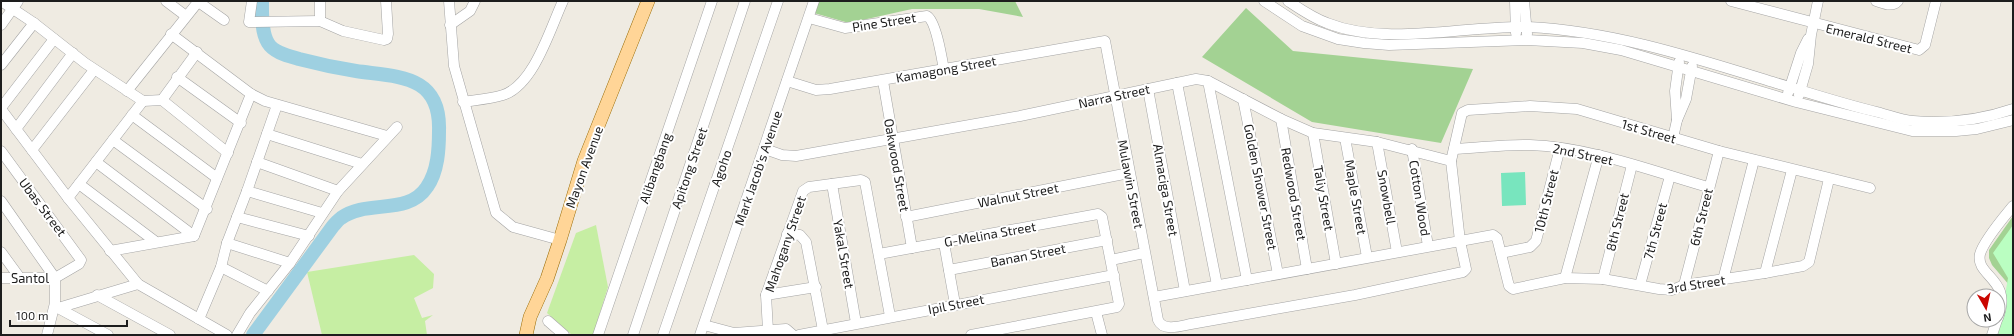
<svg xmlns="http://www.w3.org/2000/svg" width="2014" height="336" viewBox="0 0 2014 336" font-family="'Exo 2',sans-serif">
	<rect width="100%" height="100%" fill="#efebe2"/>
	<g fill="#c6eea3">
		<path d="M 596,225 L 608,287 L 593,335 L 572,335 L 547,313 L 576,233 Z"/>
		<path d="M 414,255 L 434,274 L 433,288 L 414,298 L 422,318 L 433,315 L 425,321 L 427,335 L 322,335 L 307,272 Z"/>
	</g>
	<g fill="#a3d293">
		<path d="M 819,1 L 1015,1 L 1023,17 L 979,9 L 912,9 L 849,23 L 814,13 Z"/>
		<path d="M 1246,8 L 1293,51 L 1473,69 L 1441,143 L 1312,122 L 1202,57 Z"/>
		<path d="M 2013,216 L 2013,335 L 2010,286 L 1992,265 L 1989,258 L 1989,250 Z"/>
	</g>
	<path fill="#bafec1" d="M 2013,225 L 2013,335 L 1998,335 L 2008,278 L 1993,253 Z"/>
	<path fill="#78e5be" d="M 1525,172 L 1526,205 L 1502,206 L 1501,173 Z"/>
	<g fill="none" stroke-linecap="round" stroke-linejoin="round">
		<path stroke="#9ed0e1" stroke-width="14" d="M 253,335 L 333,226 C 335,224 338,220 341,218 C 367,199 408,216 427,187 C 438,171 439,149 439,131 C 441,74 397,77 356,71 C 337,68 318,64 299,59 C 289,56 274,53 268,43 C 261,32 262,13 262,1"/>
		<g stroke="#a4a4a4" stroke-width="11">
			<g id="minor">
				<path d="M 1,1 L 34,23 L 85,63 L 143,101 L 162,100 L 228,153"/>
				<path d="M 166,1 L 186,16"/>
				<path d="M 197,1 L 224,20"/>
				<path d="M 252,1 L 249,22 L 320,21 L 343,31 L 384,40 L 387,39 L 388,34 L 386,1"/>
				<path d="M 320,1 L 320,21"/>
				<path d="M 449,1 L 454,66 L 496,213 L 513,227 L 560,240"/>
				<path d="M 1264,1 L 1302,26 L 1338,39 L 1364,43 L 1389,45 L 1527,40 L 1583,43 L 1621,50 L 1796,102 L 1912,131 L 1956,131 L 1977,129 L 2013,120"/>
				<path d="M 1288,1 C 1300,9 1313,18 1327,23 C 1388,47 1464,25 1528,27 C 1613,31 1695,58 1776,83 C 1810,93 1843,104 1877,112 C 1889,115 1901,120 1913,121 C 1948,124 1981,120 2013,109"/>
				<path d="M 1515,1 L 1516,33"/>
				<path d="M 1524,1 L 1527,34"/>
				<path d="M 1731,1 L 1919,50 L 1925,45 L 1936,1"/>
				<path d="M 1876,1 C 1883,3 1892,8 1898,1"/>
				<path d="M 809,18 L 845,28 L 927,16 C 936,21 942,59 944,70"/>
				<path d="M 1,25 L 18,1"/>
				<path d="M 450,25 L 470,11 L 475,1"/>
				<path d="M 171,34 L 251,94 L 265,101 L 387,136"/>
				<path d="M 1,65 L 34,23"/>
				<path d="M 177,77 L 241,123"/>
				<path d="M 787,81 L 816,90 L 830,89 L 1105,41 L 1158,320 C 1163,332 1181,326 1191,324 L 1355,295 L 1463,272 L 1466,269 L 1460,241 L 1451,161 L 1462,113 L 1468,110 L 1530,106 L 1577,109 L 1719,151 L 1870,188"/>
				<path d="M 883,81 L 912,248"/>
				<path d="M 1208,81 L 1247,280"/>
				<path d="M 1177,83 L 1217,285"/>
				<path d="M 1148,89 L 1185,291"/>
				<path d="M 127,91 L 198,2"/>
				<path d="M 1788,93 L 1801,53 L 1808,39"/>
				<path d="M 1799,95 L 1808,64 L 1811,35 L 1818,1"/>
				<path d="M 1243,99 L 1278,274"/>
				<path d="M 162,100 L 197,52"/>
				<path d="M 463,102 C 476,100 490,99 503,95 C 534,85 550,29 563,1"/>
				<path d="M 1,108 L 54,39"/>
				<path d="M 1,109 L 68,198 L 138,284 L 227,335"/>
				<path d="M 132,115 L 217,178"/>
				<path d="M 1281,119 L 1307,269"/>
				<path d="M 1677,120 L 1675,91 L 1679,62"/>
				<path d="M 16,129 L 73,53"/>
				<path d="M 1313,133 L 1336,264"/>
				<path d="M 267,134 L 362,164"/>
				<path d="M 1345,138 L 1367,257"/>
				<path d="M 1673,138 L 1677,120 L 1686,99 L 1692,66"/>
				<path d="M 113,140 L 207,209"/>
				<path d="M 1377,142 L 1397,252"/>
				<path d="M 765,149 L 782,155 L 796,156 L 1020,116 L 1196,79 L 1208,81 L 1281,119 L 1313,133 L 1377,142 L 1451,161"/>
				<path d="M 1412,149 L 1428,246"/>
				<path d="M 1454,149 C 1479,148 1505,144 1530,145 C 1590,147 1652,171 1708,187"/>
				<path d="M 32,150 L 94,70"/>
				<path d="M 1,151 L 81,260 L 79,264 L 55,278 L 1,278"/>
				<path d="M 96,162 L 194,236"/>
				<path d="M 257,162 L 338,191"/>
				<path d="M 79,184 L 156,242"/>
				<path d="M 832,184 L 856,323"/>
				<path d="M 247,191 L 322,213"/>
				<path d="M 68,198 L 143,101"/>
				<path d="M 1,201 L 55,278 L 55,303 L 47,335"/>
				<path d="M 237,217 L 309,236"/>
				<path d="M 906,217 L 1129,173"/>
				<path d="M 787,234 L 800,235 L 806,242 L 823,330"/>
				<path d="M 227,243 L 290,263"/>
				<path d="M 944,243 L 955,304"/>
				<path d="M 110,251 L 194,236 L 251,94"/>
				<path d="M 1,252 L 20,278"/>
				<path d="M 1501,253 L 1530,247 L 1536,241 L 1560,148"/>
				<path d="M 879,254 L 1098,214 L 1102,217 L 1119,304 L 1117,307 L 971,335"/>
				<path d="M 1111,260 L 1144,253"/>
				<path d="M 221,267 L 268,291"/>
				<path d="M 949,270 L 1107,240"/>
				<path d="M 1765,273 L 1792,170"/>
				<path d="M 1565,278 L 1599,155"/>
				<path d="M 1603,279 L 1632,165"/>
				<path d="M 1723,280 L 1754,160"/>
				<path d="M 1640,285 L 1670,176"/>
				<path d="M 1684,285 L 1719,151"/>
				<path d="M 97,295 L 170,335"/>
				<path d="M 766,295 L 816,287"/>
				<path d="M 1154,297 L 1493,235 L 1497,238 L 1509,286 L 1513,289 L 1565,278 L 1603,279 L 1659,289 L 1672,290 L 1684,285 L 1765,273 L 1803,266 L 1809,262 L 1829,179"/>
				<path d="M 55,306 L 58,308 L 138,284"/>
				<path d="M 58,308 L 108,335"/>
				<path d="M 1096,312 L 1102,335"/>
				<path d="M 1998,318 C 2013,278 1975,277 1980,254 C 1984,240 2004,217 2013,206"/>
				<path d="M 199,319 L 221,267 L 227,243 L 247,191 L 277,105"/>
				<path d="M 548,321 L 564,335"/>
				<path d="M 704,325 L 734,333 L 786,329 L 793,335"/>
				<path d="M 768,330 L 766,295 L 803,191 L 809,187 L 861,180 L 865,182 L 890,316"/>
				<path d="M 237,335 L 250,313 L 290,263 L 338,191 L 397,127"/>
				<path d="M 598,335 L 712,1"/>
				<path d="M 633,335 L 745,1"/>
				<path d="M 663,335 L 778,1"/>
				<path d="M 700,335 L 814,1"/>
				<path d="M 799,335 L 1114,275"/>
				<path d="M 1992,335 L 1997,320"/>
			</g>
		</g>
		<g stroke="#966800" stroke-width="14">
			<path id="major" d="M 526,335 L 530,317 L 547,279 L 560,240 L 584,161 L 648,1"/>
		</g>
		<use href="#minor" stroke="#fff" stroke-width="10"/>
		<use href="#major" stroke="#ffd597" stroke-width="13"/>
	</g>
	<g text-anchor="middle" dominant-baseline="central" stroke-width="4" stroke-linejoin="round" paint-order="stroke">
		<g font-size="13" fill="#1d1d1d" stroke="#fff">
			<text transform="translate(884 22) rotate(-9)">Pine Street</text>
			<text transform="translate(1869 38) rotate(14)">Emerald Street</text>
			<text transform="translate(946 69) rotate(-10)">Kamagong Street</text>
			<text transform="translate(1114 96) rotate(-12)">Narra Street</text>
			<text transform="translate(1649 131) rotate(16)">1st Street</text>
			<text transform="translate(1583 154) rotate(12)">2nd Street</text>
			<text transform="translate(897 165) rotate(80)">Oakwood Street</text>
			<text transform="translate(584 167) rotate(-70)">Mayon Avenue</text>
			<text transform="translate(655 168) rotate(-71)">Alibangbang</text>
			<text transform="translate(689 168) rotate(-71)">Apitong Street</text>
			<text transform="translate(721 168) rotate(-71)">Agoho</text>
			<text transform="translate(758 168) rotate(-71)">Mark Jacob's Avenue</text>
			<text transform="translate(1131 184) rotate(79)">Mulawin Street</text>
			<text transform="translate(1261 187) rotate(79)">Golden Shower Street</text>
			<text transform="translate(1166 190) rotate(80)">Almaciga Street</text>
			<text transform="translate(1294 194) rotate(80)">Redwood Street</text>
			<text transform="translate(1018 195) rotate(-11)">Walnut Street</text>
			<text transform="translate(1356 197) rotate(80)">Maple Street</text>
			<text transform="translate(1387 197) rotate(80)">Snowbell</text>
			<text transform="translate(1324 198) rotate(80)">Taliy Street</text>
			<text transform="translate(1420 198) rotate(81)">Cotton Wood</text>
			<text transform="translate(1546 201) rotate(-76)">10th Street</text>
			<text transform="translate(43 207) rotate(53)">Ubas Street</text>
			<text transform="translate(1701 217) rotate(-76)">6th Street</text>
			<text transform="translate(1617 222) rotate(-76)">8th Street</text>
			<text transform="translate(1655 231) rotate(-75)">7th Street</text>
			<text transform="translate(990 234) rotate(-10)">G-Melina Street</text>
			<text transform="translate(785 244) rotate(-71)">Mahogany Street</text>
			<text transform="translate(844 254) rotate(80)">Yakal Street</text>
			<text transform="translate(1028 255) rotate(-11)">Banan Street</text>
			<text x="30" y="278">Santol</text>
			<text transform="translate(1696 284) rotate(-9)">3rd Street</text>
			<text transform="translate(956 304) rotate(-11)">Ipil Street</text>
		</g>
	</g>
	<rect width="2014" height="336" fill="none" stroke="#1d1d1d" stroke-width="4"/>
	<g transform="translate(1986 308) rotate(171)"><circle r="19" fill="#ffffff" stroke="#a5a5a5"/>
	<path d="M0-3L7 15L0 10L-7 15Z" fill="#ca0600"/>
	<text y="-6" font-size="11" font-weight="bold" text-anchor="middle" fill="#1d1d1d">N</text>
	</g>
	<path d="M10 320v6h117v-6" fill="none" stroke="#1d1d1d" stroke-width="2"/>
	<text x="16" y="320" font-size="12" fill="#1d1d1d" stroke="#ffffff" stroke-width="3" paint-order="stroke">100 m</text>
</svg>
